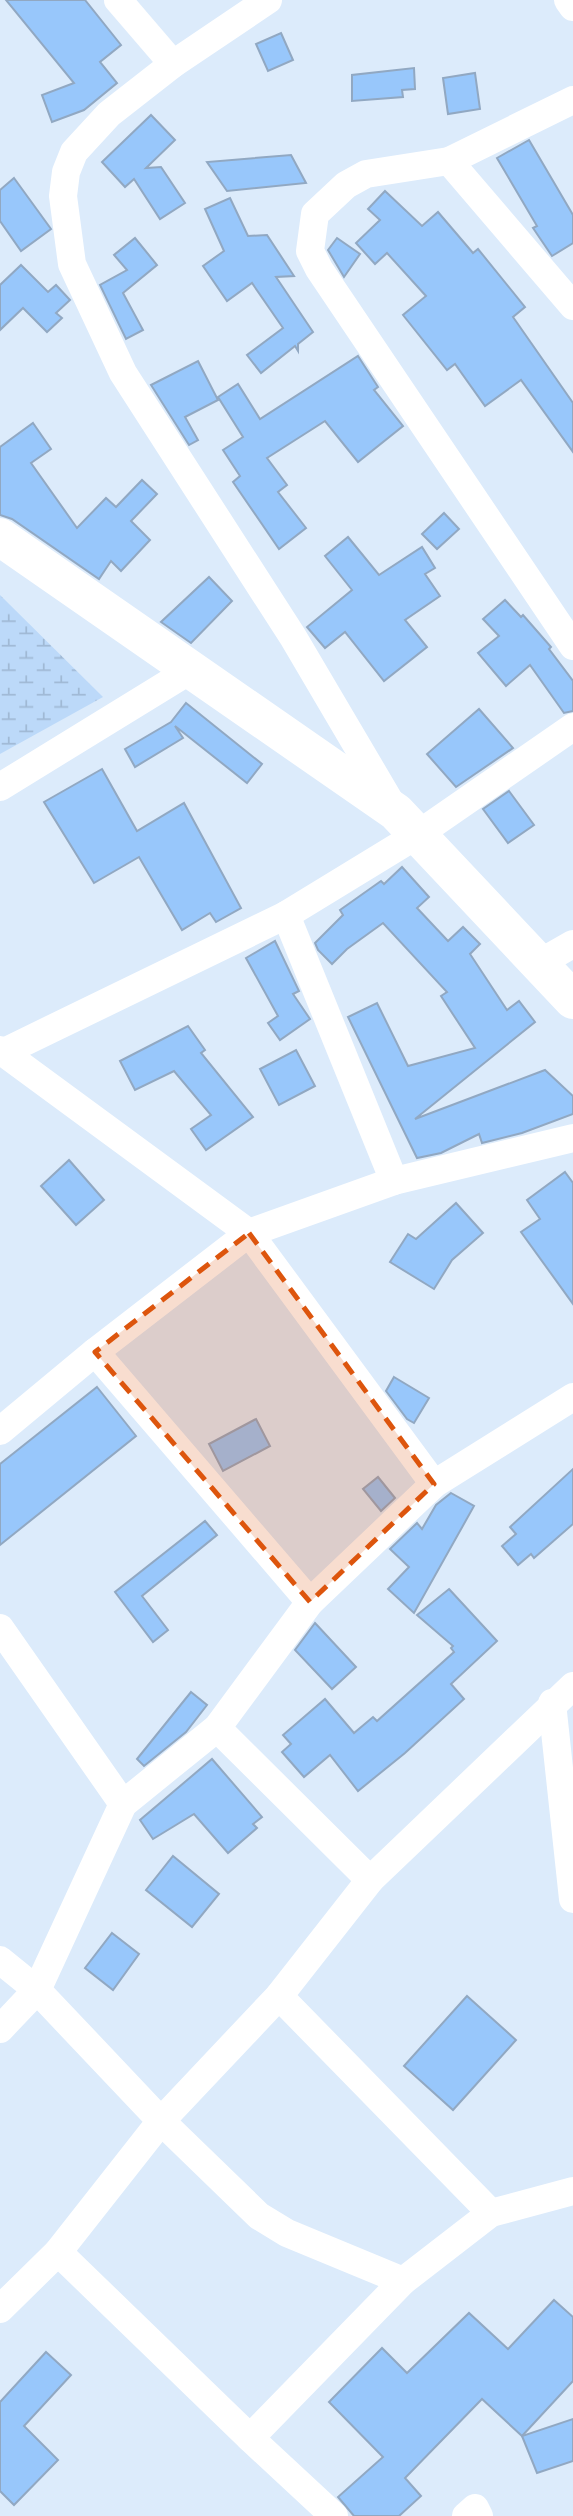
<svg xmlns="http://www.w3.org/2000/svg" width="573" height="2516" viewBox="0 0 573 2516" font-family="'DejaVu Sans',sans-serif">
	<defs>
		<pattern id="wetland-marsh" width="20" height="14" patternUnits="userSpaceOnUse" patternTransform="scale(1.75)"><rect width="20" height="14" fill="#bcd9f9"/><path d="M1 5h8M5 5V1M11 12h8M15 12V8" fill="none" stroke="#a0b9d5"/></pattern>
	</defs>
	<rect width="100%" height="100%" fill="#dcebfb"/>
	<path fill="url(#wetland-marsh)" d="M 0,595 L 103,697 L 0,754 Z"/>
	<g fill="#98c7fb" stroke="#91a8c2" stroke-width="2">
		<path d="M 6,0 L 85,0 L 121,45 L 100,62 L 117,83 L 84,110 L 52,122 L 42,95 L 74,83 Z"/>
		<path d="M 281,33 L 293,60 L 268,71 L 256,44 Z"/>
		<path d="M 414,68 L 415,89 L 402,90 L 403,97 L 352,101 L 352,75 Z"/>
		<path d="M 475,73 L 480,109 L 448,114 L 443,78 Z"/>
		<path d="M 151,115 L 175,140 L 146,168 L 161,167 L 185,203 L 160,219 L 134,179 L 125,187 L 102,162 Z"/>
		<path d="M 529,140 L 573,215 L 573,243 L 552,256 L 533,228 L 537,226 L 497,158 Z"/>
		<path d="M 291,155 L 306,183 L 227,191 L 207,162 Z"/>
		<path d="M 14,178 L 51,229 L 21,251 L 0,221 L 0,190 Z"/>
		<path d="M 385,191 L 422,226 L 438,212 L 473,253 L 478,249 L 525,307 L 513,317 L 573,403 L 573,452 L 521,380 L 485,406 L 455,364 L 447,370 L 403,315 L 426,296 L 387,253 L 375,264 L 356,243 L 380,220 L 368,209 Z"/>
		<path d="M 230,198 L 248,236 L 267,235 L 294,276 L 276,277 L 313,332 L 298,344 L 298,351 L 295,346 L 261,373 L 247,355 L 283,328 L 252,283 L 227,301 L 203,266 L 224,251 L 205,209 Z"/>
		<path d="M 135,238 L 157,265 L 123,293 L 143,330 L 126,339 L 100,285 L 127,270 L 114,255 Z"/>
		<path d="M 337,238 L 360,254 L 344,277 L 328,250 Z"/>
		<path d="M 21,265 L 48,292 L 56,285 L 70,300 L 56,313 L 62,318 L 47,332 L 23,308 L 0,330 L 0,285 Z"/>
		<path d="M 358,356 L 378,387 L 374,390 L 403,426 L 358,462 L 325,421 L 267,458 L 287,485 L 278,492 L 306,528 L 279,549 L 233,482 L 240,476 L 223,450 L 243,437 L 218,397 L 238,384 L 260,419 Z"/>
		<path d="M 198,361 L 218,400 L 185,417 L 198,440 L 189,445 L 151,385 Z"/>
		<path d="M 33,423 L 51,449 L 31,463 L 77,528 L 106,498 L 116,507 L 142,480 L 157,494 L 131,521 L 150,540 L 121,571 L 111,561 L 99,579 L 12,519 L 0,515 L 0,447 Z"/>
		<path d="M 444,513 L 459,529 L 437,549 L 422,534 Z"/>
		<path d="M 348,537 L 379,575 L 422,547 L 435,568 L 425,574 L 440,596 L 405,620 L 427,647 L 384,681 L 345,632 L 325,648 L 307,627 L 352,590 L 325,556 Z"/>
		<path d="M 209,577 L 232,601 L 191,643 L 161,622 Z"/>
		<path d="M 505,600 L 521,617 L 523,615 L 551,647 L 549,649 L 573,681 L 573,711 L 564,713 L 530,665 L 506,686 L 478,653 L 499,636 L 483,619 Z"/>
		<path d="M 186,703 L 262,764 L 247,783 L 175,726 L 183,738 L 135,767 L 125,749 L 171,722 Z"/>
		<path d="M 479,709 L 513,748 L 456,787 L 427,754 Z"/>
		<path d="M 102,769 L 137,831 L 184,803 L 241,908 L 216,922 L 210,913 L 182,930 L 139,857 L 94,883 L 44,802 Z"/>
		<path d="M 509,791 L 534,825 L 508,843 L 483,809 Z"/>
		<path d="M 402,867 L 429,897 L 417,908 L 448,941 L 463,927 L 480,944 L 470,954 L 507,1010 L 519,1001 L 535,1022 L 415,1119 L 545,1070 L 573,1096 L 573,1114 L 522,1133 L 482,1143 L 479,1134 L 441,1153 L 417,1158 L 348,1017 L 377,1003 L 408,1066 L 475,1048 L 441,996 L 447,992 L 383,923 L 347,949 L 332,964 L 318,950 L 315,943 L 343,915 L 340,910 L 381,881 L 384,884 Z"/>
		<path d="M 275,941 L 299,991 L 293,994 L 310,1019 L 280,1040 L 268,1023 L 278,1016 L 246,958 Z"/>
		<path d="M 188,1026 L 205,1050 L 201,1053 L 253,1117 L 206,1150 L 191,1129 L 211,1115 L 174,1071 L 135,1090 L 120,1061 Z"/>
		<path d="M 296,1050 L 315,1086 L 279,1105 L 260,1069 Z"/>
		<path d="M 69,1160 L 104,1200 L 76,1225 L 41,1186 Z"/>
		<path d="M 565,1172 L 573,1183 L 573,1304 L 521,1232 L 540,1219 L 527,1200 Z"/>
		<path d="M 456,1203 L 483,1233 L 452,1260 L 434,1289 L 390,1262 L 408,1234 L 416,1239 Z"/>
		<path d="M 394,1377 L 429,1398 L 414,1423 L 407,1419 L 386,1391 Z"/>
		<path d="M 97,1387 L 136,1436 L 0,1545 L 0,1464 Z"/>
		<path d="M 256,1419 L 270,1446 L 223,1471 L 209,1444 Z"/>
		<path d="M 573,1469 L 573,1524 L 534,1558 L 531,1554 L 518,1565 L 502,1546 L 516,1534 L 510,1527 Z"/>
		<path d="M 378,1477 L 395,1498 L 381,1511 L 363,1489 Z"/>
		<path d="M 451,1493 L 474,1506 L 414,1613 L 388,1589 L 409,1567 L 390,1549 L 417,1523 L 422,1529 L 436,1505 Z"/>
		<path d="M 205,1521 L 217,1535 L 142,1596 L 168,1630 L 153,1642 L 115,1592 Z"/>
		<path d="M 449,1589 L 497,1641 L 451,1684 L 464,1699 L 405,1753 L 358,1791 L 330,1755 L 304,1777 L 282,1752 L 291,1744 L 283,1735 L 325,1699 L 354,1733 L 373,1717 L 377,1721 L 454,1652 L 451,1648 L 453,1646 L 417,1615 Z"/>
		<path d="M 315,1623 L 356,1667 L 332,1689 L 295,1650 Z"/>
		<path d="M 191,1692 L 207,1705 L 186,1732 L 144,1766 L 137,1759 Z"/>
		<path d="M 212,1759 L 262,1817 L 253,1824 L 257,1828 L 228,1853 L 194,1814 L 153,1839 L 140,1820 Z"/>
		<path d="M 173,1856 L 219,1894 L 192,1927 L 146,1890 Z"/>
		<path d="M 112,1933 L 139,1954 L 113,1990 L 85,1968 Z"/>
		<path d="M 467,1996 L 516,2040 L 453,2110 L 404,2066 Z"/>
		<path d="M 554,2300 L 573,2317 L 573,2381 L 522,2436 L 482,2399 L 405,2478 L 421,2496 L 399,2516 L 354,2516 L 338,2497 L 383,2457 L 329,2402 L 382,2348 L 407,2373 L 469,2313 L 508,2349 Z"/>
		<path d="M 46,2352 L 71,2375 L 24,2426 L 58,2460 L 14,2505 L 0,2491 L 0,2402 Z"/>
		<path d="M 573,2419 L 573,2461 L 537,2473 L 522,2436 Z"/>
	</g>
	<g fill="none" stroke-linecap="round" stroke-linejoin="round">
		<g stroke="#fff" stroke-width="28">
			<path d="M 118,0 L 173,64"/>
			<path d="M 268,0 L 173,64 L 109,114 L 74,152 L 66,172 L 63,196 L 72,264 L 123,373 L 293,637 L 392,805"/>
			<path d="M 568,0 L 573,7"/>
			<path d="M 573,100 L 449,161 L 366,174 L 346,185 L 315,214 L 310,251 L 319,269 L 573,646"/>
			<path d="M 449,161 L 573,306"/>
			<path d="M 0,787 L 192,669"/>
			<path d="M 286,915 L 394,1181"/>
			<path d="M 538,964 L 573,944"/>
			<path d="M 0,1050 L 249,1233 L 434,1484"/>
			<path d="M 4,1052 L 286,915 L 417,835 L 573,727"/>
			<path d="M 95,1352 L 310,1602"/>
			<path d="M 0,1431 L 95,1352 L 249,1233 L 394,1181 L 573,1138"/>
			<path d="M 0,1628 L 123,1804"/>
			<path d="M 552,1703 L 573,1899"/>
			<path d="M 217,1728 L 370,1880"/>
			<path d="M 0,1960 L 37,1990 L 161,2121 L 259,2216 L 287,2233 L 403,2281"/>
			<path d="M 279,1996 L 491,2213"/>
			<path d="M 0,2029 L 37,1990 L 123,1804 L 217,1728 L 310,1602 L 434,1484 L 573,1397"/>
			<path d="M 58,2252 L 250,2438 L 334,2516"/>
			<path d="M 0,2309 L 58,2252 L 161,2121 L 279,1996 L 370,1880 L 573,1686"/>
			<path d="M 250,2438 L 403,2281 L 491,2213 L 573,2191"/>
			<path d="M 466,2516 L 475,2508 L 479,2516"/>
		</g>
		<path stroke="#fff" stroke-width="38" d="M 0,537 L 396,812 L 573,1000"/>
	</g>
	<path fill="#dd550d" fill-opacity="0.2" stroke="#dd550d" stroke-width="5" stroke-dasharray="14 9" stroke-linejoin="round" d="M 249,1233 L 434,1484 L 310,1602 L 95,1352 Z"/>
</svg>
